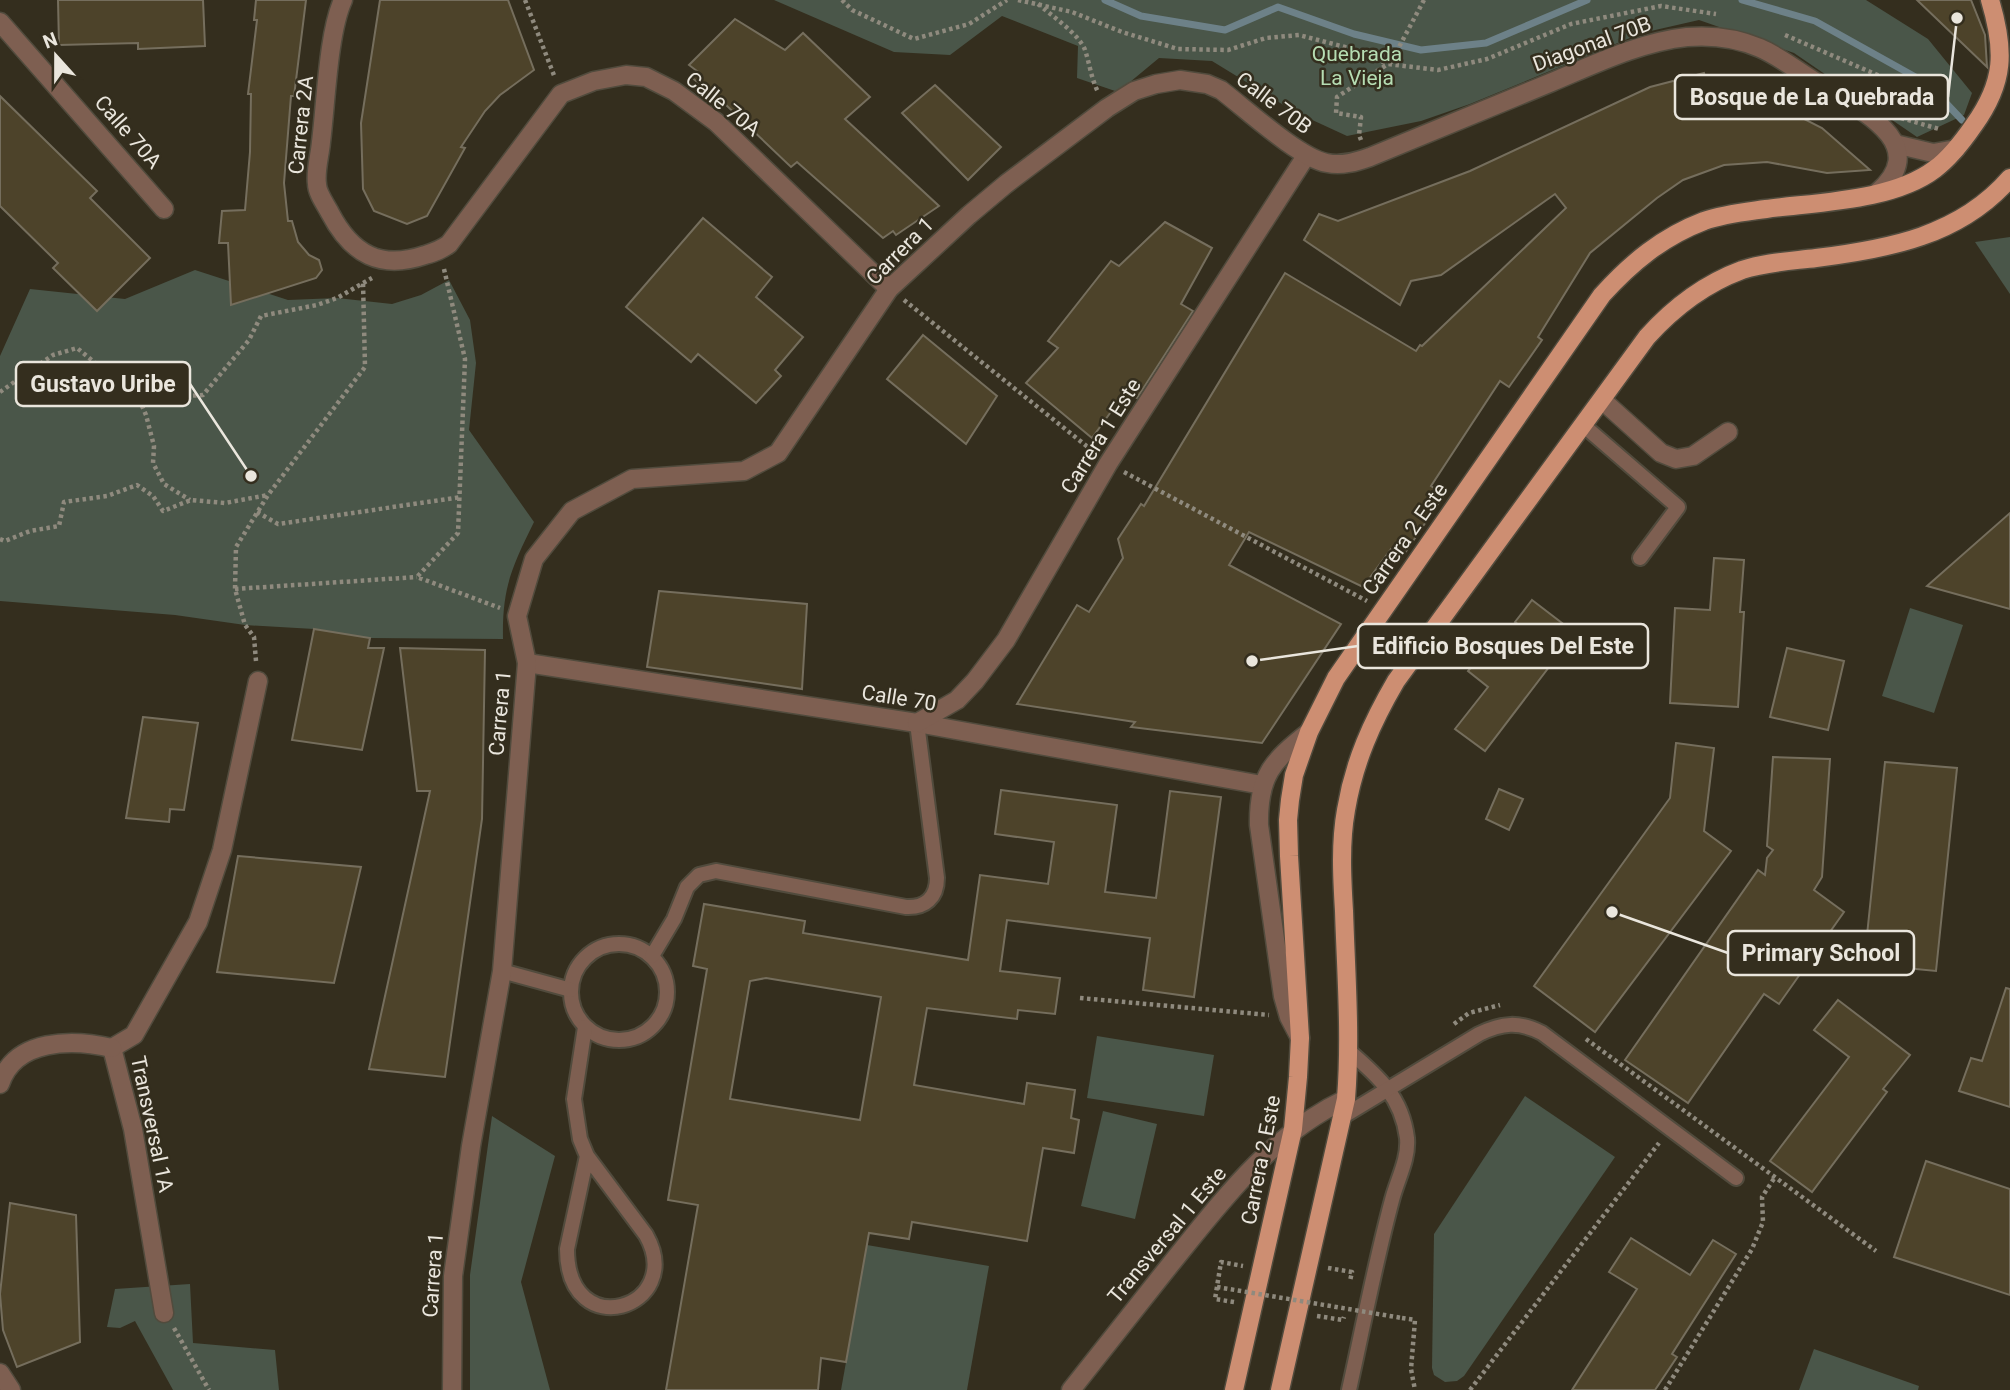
<svg xmlns="http://www.w3.org/2000/svg" width="2010" height="1390" viewBox="0 0 2010 1390" font-family="Roboto,sans-serif">
	<rect width="100%" height="100%" fill="#342e1e"/>
	<g fill="#4a5649">
		<path d="M 774,0 L 1866,0 L 1928,39 L 1972,93 L 1964,115 L 1917,137 L 1794,53 L 1699,20 L 1642,33 L 1470,104 L 1421,121 L 1347,136 L 1295,112 L 1212,61 L 1159,58 L 1118,92 L 1077,78 L 1078,46 L 1002,16 L 950,55 L 894,52 Z"/>
		<path d="M 2010,237 L 2010,294 L 1975,242 Z"/>
		<path d="M 195,270 L 288,300 L 337,298 L 392,304 L 421,295 L 449,280 L 470,320 L 476,363 L 469,430 L 534,522 C 512,567 502,587 503,639 L 370,638 L 314,629 L 245,625 L 175,615 L 0,601 L 0,356 L 30,289 L 125,299 Z"/>
		<path d="M 1910,608 L 1963,625 L 1934,713 L 1882,696 Z"/>
		<path d="M 1097,1036 L 1214,1055 L 1204,1116 L 1087,1098 Z"/>
		<path d="M 1525,1096 L 1615,1157 L 1464,1376 L 1457,1381 L 1445,1382 L 1434,1375 L 1432,1368 L 1434,1234 Z"/>
		<path d="M 1103,1111 L 1157,1124 L 1135,1219 L 1081,1206 Z"/>
		<path d="M 492,1116 L 555,1156 L 521,1282 L 550,1390 L 470,1390 L 470,1275 Z"/>
		<path d="M 867,1245 L 989,1266 L 967,1390 L 841,1390 Z"/>
		<path d="M 190,1284 L 193,1343 L 275,1350 L 279,1390 L 173,1390 L 135,1321 L 120,1328 L 107,1327 L 115,1289 Z"/>
		<path d="M 1814,1349 L 1919,1386 L 1918,1390 L 1799,1390 Z"/>
	</g>
	<g fill="none" stroke-linecap="round" stroke-linejoin="round">
		<g stroke="#6d8188" stroke-width="7">
			<path d="M 1105,0 L 1141,16 L 1225,30 L 1278,7 L 1354,34 L 1421,50 L 1486,43 L 1587,0"/>
			<path d="M 1742,0 L 1815,21 L 1928,84 L 1962,120"/>
		</g>
	</g>
	<g fill="#4d432a" stroke="#756e5d" stroke-width="2" fill-rule="evenodd">
		<path d="M 58,0 L 203,0 L 205,46 L 138,49 L 138,43 L 59,45 Z"/>
		<path d="M 256,0 L 306,0 L 294,96 L 291,96 L 284,183 L 288,221 L 292,221 L 298,242 L 309,255 L 319,260 L 322,270 L 316,278 L 231,305 L 228,243 L 219,243 L 222,211 L 245,210 L 250,152 L 251,94 L 248,94 L 257,20 L 254,20 Z"/>
		<path d="M 380,0 L 508,0 L 534,70 L 500,95 L 485,111 L 461,147 L 465,148 L 427,216 L 407,224 L 374,211 L 363,189 L 361,123 Z"/>
		<path d="M 1917,0 L 1971,0 L 1985,35 L 1987,67 Z"/>
		<path d="M 735,19 L 785,50 L 803,33 L 870,97 L 845,119 L 939,206 L 896,235 L 893,231 L 883,238 L 797,162 L 791,167 L 725,104 L 691,77 L 697,71 L 689,65 Z"/>
		<path d="M 1704,73 L 1710,94 L 1726,89 L 1775,115 L 1777,105 L 1822,128 L 1870,170 L 1827,173 L 1767,162 L 1724,165 L 1683,180 L 1657,198 L 1590,253 L 1538,337 L 1542,340 L 1509,387 L 1500,381 L 1431,486 L 1444,495 L 1403,556 L 1391,549 L 1363,587 L 1249,532 L 1229,565 L 1341,624 L 1262,743 L 1131,727 L 1135,722 L 1017,704 L 1077,605 L 1089,612 L 1123,558 L 1118,539 L 1141,504 L 1144,506 L 1285,273 L 1416,351 L 1420,345 L 1422,346 L 1566,208 L 1555,194 L 1441,275 L 1411,281 L 1400,305 L 1304,240 L 1319,214 L 1338,221 L 1470,171 L 1650,87 Z"/>
		<path d="M 935,85 L 1001,147 L 968,180 L 902,113 Z"/>
		<path d="M 0,96 L 97,191 L 90,198 L 150,258 L 97,311 L 53,268 L 58,263 L 0,206 Z"/>
		<path d="M 703,218 L 772,277 L 756,297 L 803,337 L 775,370 L 781,376 L 756,403 L 698,354 L 691,362 L 626,307 Z"/>
		<path d="M 1165,222 L 1212,248 L 1181,304 L 1193,311 L 1137,398 L 1126,391 L 1092,438 L 1026,383 L 1058,348 L 1048,341 L 1111,261 L 1119,266 Z"/>
		<path d="M 923,335 L 997,396 L 966,444 L 887,379 Z"/>
		<path d="M 2010,513 L 2010,609 L 1927,586 Z"/>
		<path d="M 1714,558 L 1744,560 L 1740,612 L 1744,612 L 1738,707 L 1670,703 L 1675,608 L 1710,610 Z"/>
		<path d="M 659,591 L 807,604 L 802,689 L 647,667 Z"/>
		<path d="M 1532,600 L 1575,633 L 1485,751 L 1455,729 L 1488,687 L 1468,671 L 1483,653 L 1497,664 L 1524,629 L 1515,622 Z"/>
		<path d="M 314,629 L 370,638 L 368,648 L 384,648 L 362,750 L 292,740 Z"/>
		<path d="M 400,648 L 485,650 L 482,819 L 445,1077 L 369,1069 L 430,791 L 417,791 Z"/>
		<path d="M 1787,648 L 1844,661 L 1828,730 L 1770,717 Z"/>
		<path d="M 143,717 L 198,723 L 184,810 L 170,809 L 169,822 L 126,818 Z"/>
		<path d="M 1676,743 L 1714,748 L 1704,831 L 1731,851 L 1595,1032 L 1534,986 L 1670,798 Z"/>
		<path d="M 1773,757 L 1830,759 L 1822,877 L 1814,890 L 1844,912 L 1779,1004 L 1764,994 L 1688,1103 L 1625,1060 L 1758,870 L 1765,875 L 1767,858 L 1773,850 L 1767,846 Z"/>
		<path d="M 1885,762 L 1957,768 L 1936,971 L 1864,964 Z"/>
		<path d="M 1499,789 L 1523,799 L 1509,830 L 1486,819 Z"/>
		<path d="M 1001,790 L 1117,805 L 1105,892 L 1156,898 L 1170,791 L 1221,797 L 1194,997 L 1143,990 L 1150,938 L 1007,920 L 1000,971 L 1060,978 L 1055,1014 L 1018,1010 L 1017,1019 L 927,1008 L 914,1085 L 1024,1104 L 1027,1083 L 1075,1090 L 1071,1118 L 1079,1120 L 1074,1153 L 1043,1148 L 1027,1241 L 912,1222 L 909,1239 L 869,1233 L 846,1362 L 821,1358 L 818,1390 L 666,1390 L 698,1205 L 668,1200 L 707,969 L 693,966 L 704,904 L 805,921 L 803,933 L 968,960 L 980,875 L 1048,884 L 1054,842 L 995,834 ZM 766,978 L 881,997 L 860,1120 L 730,1099 L 750,981 Z"/>
		<path d="M 238,856 L 361,867 L 334,983 L 217,972 Z"/>
		<path d="M 2006,988 L 2010,989 L 2010,1107 L 1959,1091 L 1971,1058 L 1982,1061 Z"/>
		<path d="M 1838,1000 L 1910,1055 L 1883,1089 L 1887,1092 L 1812,1192 L 1770,1161 L 1849,1057 L 1814,1030 Z"/>
		<path d="M 1926,1161 L 2010,1189 L 2010,1295 L 1894,1257 Z"/>
		<path d="M 10,1203 L 76,1215 L 80,1342 L 17,1367 L 3,1330 L 0,1294 Z"/>
		<path d="M 1631,1238 L 1690,1275 L 1713,1240 L 1736,1254 L 1672,1354 L 1677,1357 L 1655,1390 L 1572,1390 L 1637,1289 L 1609,1272 Z"/>
	</g>
	<g fill="none" stroke-linecap="round" stroke-linejoin="round">
		<g stroke="#514b3d" stroke-width="18">
			<g id="service">
				<path d="M 1583,425 L 1678,507 L 1640,558"/>
				<circle cx="619" cy="992" r="48"/>
				<path d="M 652,956 L 674,919 L 687,887 L 699,875 L 716,871 L 906,907 C 925,908 937,898 937,878 L 917,723"/>
				<path d="M 502,971 L 571,990"/>
				<path d="M 585,1027 L 574,1099 L 580,1139 L 587,1156 L 646,1235 C 687,1308 567,1346 567,1249 L 587,1156"/>
				<path d="M 1349,1051 C 1378,1076 1402,1097 1407,1138 C 1409,1159 1397,1180 1392,1200 C 1375,1263 1363,1327 1349,1390"/>
				<path d="M 1342,1117 L 1479,1034 C 1502,1023 1519,1021 1542,1033 L 1736,1178"/>
			</g>
		</g>
		<g stroke="#514b3d" stroke-width="21">
			<g id="minor">
				<path d="M 343,0 C 328,33 326,103 321,142 C 320,155 315,171 317,184 C 317,193 326,205 330,213 C 352,255 381,270 425,255 C 435,252 441,250 449,244 L 561,94 L 594,81 L 626,75 L 646,77 L 674,91 L 716,122 L 889,289"/>
				<path d="M 0,22 L 164,209"/>
				<path d="M 1895,144 L 1933,153 L 1956,149"/>
				<path d="M 1602,400 L 1661,453 L 1676,459 L 1693,456 L 1728,432"/>
				<path d="M 527,663 L 917,723 L 1262,785"/>
				<path d="M 917,723 L 957,700 L 975,681 L 1006,640 L 1108,464 L 1306,156"/>
				<path d="M 1300,1038 L 1289,1017 L 1283,996 L 1259,825 C 1258,776 1272,761 1309,732"/>
				<path d="M 112,1048 L 134,1035 L 198,922 L 222,850 L 258,681"/>
				<path d="M 112,1048 L 133,1129 L 164,1313"/>
				<path d="M 0,1084 C 15,1038 73,1039 112,1048"/>
				<path d="M 0,1373 L 11,1390"/>
				<path d="M 452,1390 L 453,1276 L 471,1146 L 502,971 L 527,663 L 517,616 L 534,559 L 572,511 L 632,479 L 744,471 L 778,453 L 889,289 L 969,215 L 1006,184 L 1107,108 L 1134,91 L 1156,84 L 1180,80 L 1207,84 L 1221,90 C 1246,109 1299,158 1327,163 C 1342,166 1356,162 1370,157 C 1430,132 1491,107 1552,82 C 1595,64 1640,42 1687,37 C 1712,35 1737,38 1760,48 C 1781,57 1800,73 1819,84 C 1857,108 1934,143 1878,192"/>
				<path d="M 1071,1390 C 1104,1348 1137,1307 1170,1265 C 1221,1202 1271,1134 1346,1099"/>
			</g>
		</g>
		<g stroke="#514b3d" stroke-width="21">
			<g id="primary">
				<path d="M 1234,1390 L 1293,1129 L 1298,1077 L 1300,1038 L 1289,856 L 1288,820 L 1290,800 L 1294,775 L 1309,732 L 1336,678 L 1602,295 C 1631,263 1662,237 1704,221 C 1724,214 1745,212 1766,209 C 1818,202 1893,201 1935,169 C 1951,157 1963,141 1974,125 C 2005,82 2005,50 1990,0"/>
				<path d="M 1280,1390 L 1346,1099 C 1351,1036 1346,974 1344,911 C 1342,878 1340,843 1346,810 C 1354,762 1372,722 1396,681 L 1647,337 C 1674,307 1704,284 1742,270 C 1766,262 1792,261 1816,258 C 1888,249 1960,236 2010,178"/>
			</g>
		</g>
		<g stroke="#8f8a7e" stroke-width="4.5" stroke-dasharray="3.5 3.5" stroke-linecap="butt">
			<path d="M 525,0 L 555,78"/>
			<path d="M 842,0 L 852,10 L 914,39 L 969,24 L 1007,0"/>
			<path d="M 1018,0 L 1072,12 L 1122,32 L 1178,49 L 1228,50 L 1266,38 L 1299,35 L 1345,47 L 1388,64 L 1438,70 L 1487,59 L 1571,24 L 1661,6 L 1716,14"/>
			<path d="M 1038,4 C 1051,15 1079,34 1085,50 C 1090,65 1091,78 1098,92"/>
			<path d="M 1785,35 L 1882,77 L 1880,98"/>
			<path d="M 1901,118 L 1939,129"/>
			<path d="M 1361,140 L 1359,135 L 1361,117 L 1336,113 L 1337,97 L 1391,62 L 1424,0"/>
			<path d="M 444,269 L 465,359 L 458,533 L 417,577 L 500,608"/>
			<path d="M 904,300 L 1094,452"/>
			<path d="M 0,392 L 53,355 L 77,348 L 139,399 L 203,395 L 249,340 L 261,316 L 317,305 L 337,298 L 372,278"/>
			<path d="M 139,399 L 146,415 L 154,446 L 153,463 L 164,484 L 190,500"/>
			<path d="M 1124,472 L 1367,601"/>
			<path d="M 257,512 L 278,524 L 461,497"/>
			<path d="M 0,539 L 5,541 L 30,531 L 59,526 L 64,502 L 107,496 L 137,485 L 153,496 L 163,511 L 191,500 L 225,503 L 268,495"/>
			<path d="M 235,589 L 417,577"/>
			<path d="M 256,661 L 254,637 L 245,625 L 235,589 L 236,547 L 268,495 L 365,367 L 363,282"/>
			<path d="M 1080,998 L 1269,1015"/>
			<path d="M 1454,1024 L 1469,1013 L 1500,1005"/>
			<path d="M 1586,1039 L 1876,1251"/>
			<path d="M 1328,1268 L 1352,1272 L 1350,1281"/>
			<path d="M 1234,1302 L 1215,1299 L 1221,1262 L 1243,1266"/>
			<path d="M 1317,1316 L 1343,1320 L 1344,1317"/>
			<path d="M 1402,1318 L 1415,1320 L 1411,1369 L 1415,1390"/>
			<path d="M 174,1328 L 209,1390"/>
			<path d="M 1470,1390 L 1659,1143"/>
			<path d="M 1665,1390 L 1752,1249 L 1763,1222 L 1762,1197 L 1775,1177"/>
		</g>
		<use href="#service" stroke="#7e5f51" stroke-width="14"/>
		<use href="#minor" stroke="#7e5f51" stroke-width="18"/>
		<use href="#primary" stroke="#cd8e72" stroke-width="18"/>
		<path stroke="#8f8a7e" stroke-width="4.5" stroke-dasharray="3.5 3.5" stroke-linecap="butt" d="M 1217,1287 L 1402,1318"/>
	</g>
	<g text-anchor="middle" dominant-baseline="central" stroke-width="5" stroke-linejoin="round" paint-order="stroke">
		<g font-size="21" fill="#eae6dd" stroke="#342e1e">
			<text transform="translate(1592 44) rotate(-20)">Diagonal 70B</text>
			<text transform="translate(1274 103) rotate(37)">Calle 70B</text>
			<text transform="translate(723 104) rotate(39)">Calle 70A</text>
			<text transform="translate(301 125) rotate(-84)">Carrera 2A</text>
			<text transform="translate(128 132) rotate(49)">Calle 70A</text>
			<text transform="translate(900 251) rotate(-45)">Carrera 1</text>
			<text transform="translate(1101 436) rotate(-58)">Carrera 1 Este</text>
			<text transform="translate(1405 539) rotate(-55)">Carrera 2 Este</text>
			<text transform="translate(899 698) rotate(9)">Calle 70</text>
			<text transform="translate(500 713) rotate(-85)">Carrera 1</text>
			<text transform="translate(152 1124) rotate(78)">Transversal 1A</text>
			<text transform="translate(1261 1160) rotate(-79)">Carrera 2 Este</text>
			<text transform="translate(1167 1235) rotate(-50)">Transversal 1 Este</text>
			<text transform="translate(433 1275) rotate(-86)">Carrera 1</text>
		</g>
		<g font-size="21" fill="#b6ddb3" stroke="#342e1e">
			<text x="1357" y="54">Quebrada<tspan x="1357" dy="24">La Vieja</tspan></text>
		</g>
	</g>
	<path fill="none" stroke="#eae6dd" stroke-width="2.5" d="M1957 18L1948 97M251 476L190 384M1252 661L1358 646M1612 912L1728 953"/>
	<g fill="#eae6dd" stroke="#342e1e" stroke-width="2.5">
		<circle cx="1957" cy="18" r="7"/>
		<circle cx="251" cy="476" r="7"/>
		<circle cx="1252" cy="661" r="7"/>
		<circle cx="1612" cy="912" r="7"/>
	</g>
	<g fill="#342e1e" stroke="#eae6dd" stroke-width="2.5">
		<rect x="1675" y="75" width="273" height="44" rx="7"/>
		<rect x="16" y="362" width="174" height="44" rx="7"/>
		<rect x="1358" y="624" width="290" height="44" rx="7"/>
		<rect x="1728" y="931" width="186" height="44" rx="7"/>
	</g>
	<g font-size="23" text-anchor="middle" font-weight="bold" fill="#eae6dd">
		<text x="1812" y="105">Bosque de La Quebrada</text>
		<text x="103" y="392">Gustavo Uribe</text>
		<text x="1503" y="654">Edificio Bosques Del Este</text>
		<text x="1821" y="961">Primary School</text>
	</g>
	<g transform="translate(56 56) rotate(339)" stroke="#342e1e" stroke-width="5" paint-order="stroke">
	<path d="M0-5L12 26L0 18L-12 26Z" fill="#eae6dd"/>
	<text y="-10" font-size="19" font-weight="bold" text-anchor="middle" fill="#eae6dd">N</text>
	</g>
</svg>
